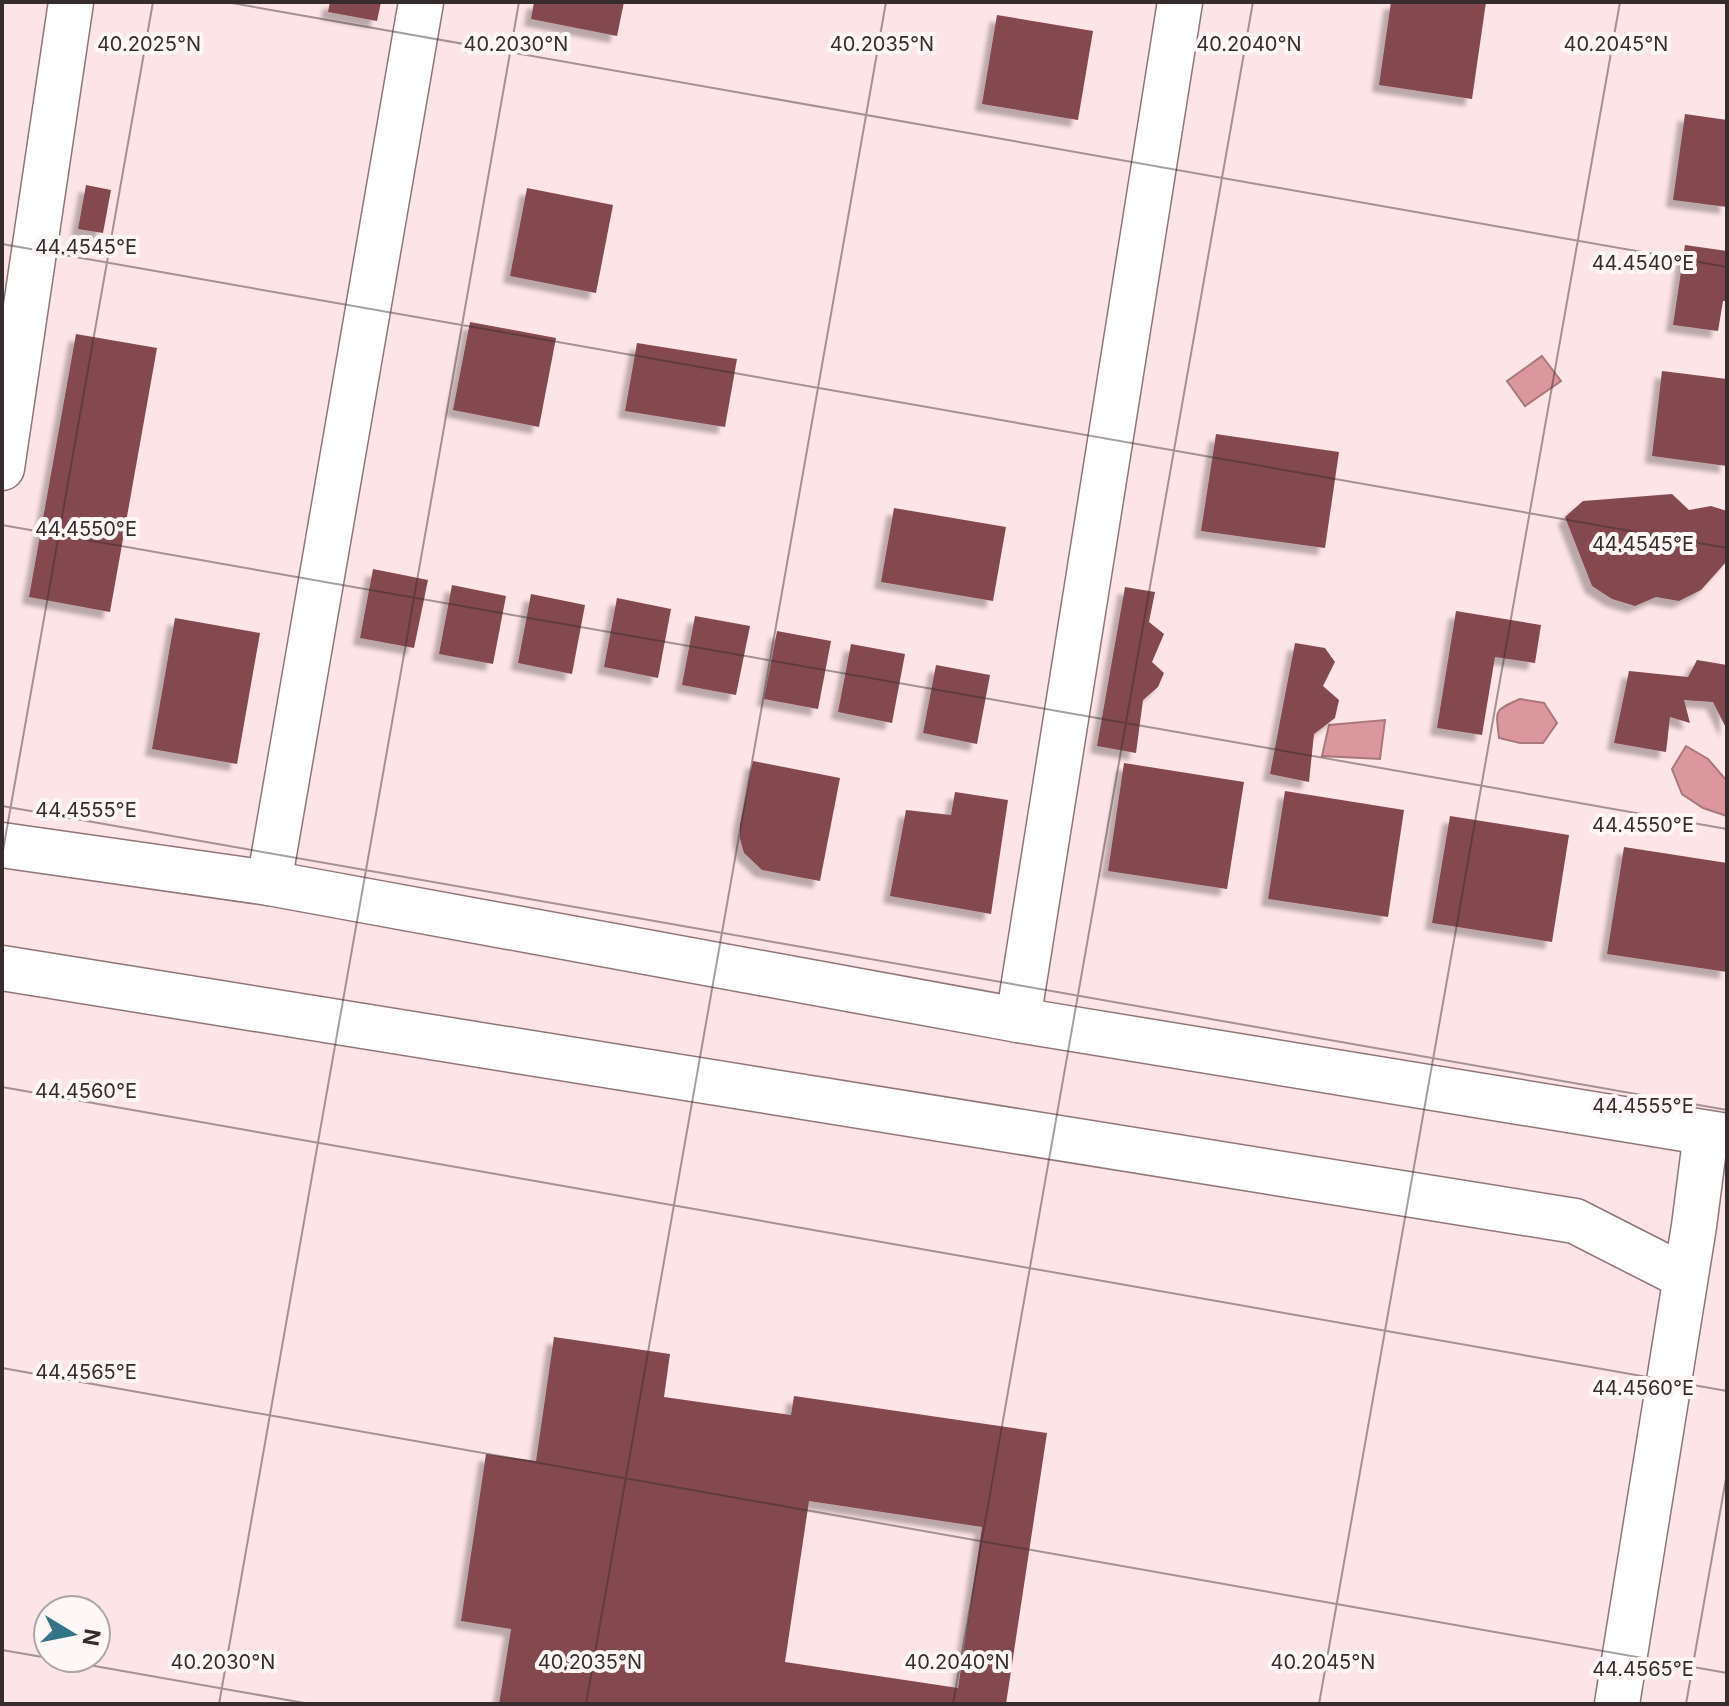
<svg xmlns="http://www.w3.org/2000/svg" width="1729" height="1706" viewBox="0 0 1729 1706" font-family="Inter,sans-serif">
	<defs>
		<filter id="shadow"><feDropShadow dx="-7" dy="7" stdDeviation="2" flood-color="#0004"/></filter>
	</defs>
	<rect width="100%" height="100%" fill="#fde4e6"/>
	<g fill="#db979d" stroke="#aa777b" stroke-width="2">
		<path d="M 1542,356 L 1561,381 L 1525,406 L 1507,381 Z"/>
		<path d="M 1520,699 L 1544,703 L 1557,723 L 1543,743 L 1520,743 L 1499,738 C 1496,709 1493,711 1520,699 Z"/>
		<path d="M 1385,720 L 1380,759 L 1322,756 L 1329,725 Z"/>
		<path d="M 1686,746 L 1708,759 L 1727,781 L 1727,816 L 1703,808 L 1682,794 L 1672,769 Z"/>
	</g>
	<g fill="#84484f" fill-rule="evenodd" filter="url(#shadow)">
		<path d="M 330,2 L 381,2 L 377,21 L 328,12 Z"/>
		<path d="M 534,2 L 624,2 L 617,36 L 531,19 Z"/>
		<path d="M 1391,2 L 1486,2 L 1472,99 L 1379,85 Z"/>
		<path d="M 997,15 L 1093,31 L 1078,120 L 982,104 Z"/>
		<path d="M 1685,114 L 1727,120 L 1727,207 L 1673,200 Z"/>
		<path d="M 86,185 L 111,190 L 103,233 L 78,229 Z"/>
		<path d="M 527,188 L 613,205 L 596,293 L 510,276 Z"/>
		<path d="M 1685,245 L 1727,251 L 1727,301 L 1723,301 L 1718,331 L 1673,325 Z"/>
		<path d="M 470,322 L 556,338 L 539,427 L 453,410 Z"/>
		<path d="M 76,334 L 157,348 L 110,612 L 29,597 Z"/>
		<path d="M 637,343 L 737,359 L 725,427 L 625,411 Z"/>
		<path d="M 1662,371 L 1727,379 L 1727,466 L 1652,456 Z"/>
		<path d="M 1216,434 L 1339,452 L 1325,548 L 1201,531 Z"/>
		<path d="M 1672,494 L 1689,510 L 1711,506 L 1727,511 L 1727,561 L 1701,590 L 1679,601 L 1656,597 L 1635,606 L 1612,599 L 1592,586 L 1565,517 L 1583,501 Z"/>
		<path d="M 894,508 L 1006,527 L 993,601 L 881,582 Z"/>
		<path d="M 373,569 L 428,580 L 414,648 L 360,638 Z"/>
		<path d="M 452,585 L 506,596 L 493,664 L 439,654 Z"/>
		<path d="M 1125,587 L 1155,592 L 1149,622 L 1164,634 L 1152,662 L 1164,673 L 1158,687 L 1143,700 L 1136,753 L 1097,746 Z"/>
		<path d="M 531,594 L 585,605 L 572,674 L 518,663 Z"/>
		<path d="M 617,598 L 671,609 L 658,678 L 604,667 Z"/>
		<path d="M 1456,611 L 1541,625 L 1535,663 L 1495,657 L 1482,735 L 1437,728 Z"/>
		<path d="M 695,616 L 750,626 L 736,695 L 682,685 Z"/>
		<path d="M 175,618 L 260,633 L 237,764 L 152,749 Z"/>
		<path d="M 777,631 L 831,641 L 818,709 L 764,699 Z"/>
		<path d="M 1295,643 L 1325,648 L 1335,662 L 1323,686 L 1339,700 L 1335,718 L 1314,734 L 1309,782 L 1270,774 Z"/>
		<path d="M 851,644 L 905,654 L 892,723 L 838,712 Z"/>
		<path d="M 1697,660 L 1727,665 L 1727,730 L 1713,702 L 1684,700 L 1690,723 L 1670,717 L 1666,752 L 1614,743 L 1629,671 L 1688,677 Z"/>
		<path d="M 936,665 L 990,675 L 977,744 L 923,733 Z"/>
		<path d="M 753,761 L 840,778 L 820,881 L 762,870 L 744,853 L 740,839 L 740,825 Z"/>
		<path d="M 1124,763 L 1244,782 L 1227,889 L 1108,871 Z"/>
		<path d="M 1285,791 L 1404,810 L 1388,917 L 1268,899 Z"/>
		<path d="M 955,792 L 1008,800 L 991,914 L 890,896 L 906,810 L 951,815 Z"/>
		<path d="M 1450,816 L 1569,835 L 1552,942 L 1432,923 Z"/>
		<path d="M 1624,847 L 1727,863 L 1727,972 L 1607,954 Z"/>
		<path d="M 554,1337 L 670,1354 L 664,1397 L 791,1415 L 794,1396 L 1047,1433 L 1006,1704 L 499,1704 L 511,1629 L 461,1621 L 486,1454 L 536,1461 ZM 809,1501 L 982,1527 L 958,1688 L 785,1662 Z"/>
	</g>
	<g fill="none" stroke-linecap="round" stroke-linejoin="round">
		<g stroke="#907577" stroke-width="47">
			<g id="minor">
				<path d="M 2,468 L 71,2"/>
				<path d="M 2,845 L 269,883 L 1018,1020 L 1727,1136"/>
				<path d="M 269,883 L 421,2"/>
				<path d="M 2,968 L 1575,1221 L 1685,1277"/>
				<path d="M 1018,1020 L 1180,2"/>
				<path d="M 1617,1704 L 1694,1226 L 1706,1133"/>
			</g>
		</g>
		<use href="#minor" stroke="#fff" stroke-width="44"/>
	</g>
	<path fill="none" stroke="#372c2d" stroke-width="2" stroke-opacity="0.45" d="M 226,2 L 1727,267M 2,244 L 1727,548M 2,525 L 1727,829M 2,806 L 1727,1110M 2,856 L 153,2M 2,1087 L 1727,1391M 2,1368 L 1727,1673M 2,1650 L 48,1658M 49,1658 L 310,1704M 219,1704 L 519,2M 586,1704 L 886,2M 953,1704 L 1253,2M 1319,1704 L 1620,2M 1686,1704 L 1727,1473"/>
	<g font-size="20" text-anchor="middle" fill="#372c2d" stroke="#fdf7f7" stroke-width="8" stroke-linejoin="round" paint-order="stroke">
		<text x="149" y="51">40.2025°N</text>
		<text x="516" y="51">40.2030°N</text>
		<text x="882" y="51">40.2035°N</text>
		<text x="1249" y="51">40.2040°N</text>
		<text x="1616" y="51">40.2045°N</text>
		<text x="86" y="254">44.4545°E</text>
		<text x="1643" y="270">44.4540°E</text>
		<text x="86" y="536">44.4550°E</text>
		<text x="1643" y="551">44.4545°E</text>
		<text x="86" y="817">44.4555°E</text>
		<text x="1643" y="832">44.4550°E</text>
		<text x="86" y="1098">44.4560°E</text>
		<text x="1643" y="1113">44.4555°E</text>
		<text x="86" y="1379">44.4565°E</text>
		<text x="1643" y="1395">44.4560°E</text>
		<text x="223" y="1669">40.2030°N</text>
		<text x="590" y="1669">40.2035°N</text>
		<text x="957" y="1669">40.2040°N</text>
		<text x="1323" y="1669">40.2045°N</text>
		<text x="1643" y="1676">44.4565°E</text>
	</g>
	<rect width="1729" height="1706" fill="none" stroke="#372c2d" stroke-width="8"/>
	<g transform="translate(72 1634) rotate(100)"><circle r="38" fill="#fdf7f7" stroke="#aea6a6" stroke-width="2"/>
	<path d="M0-6L14 30L0 20L-14 30Z" fill="#337587"/>
	<text y="-12" font-size="22" font-weight="bold" text-anchor="middle" fill="#372c2d">N</text>
	</g>
</svg>
